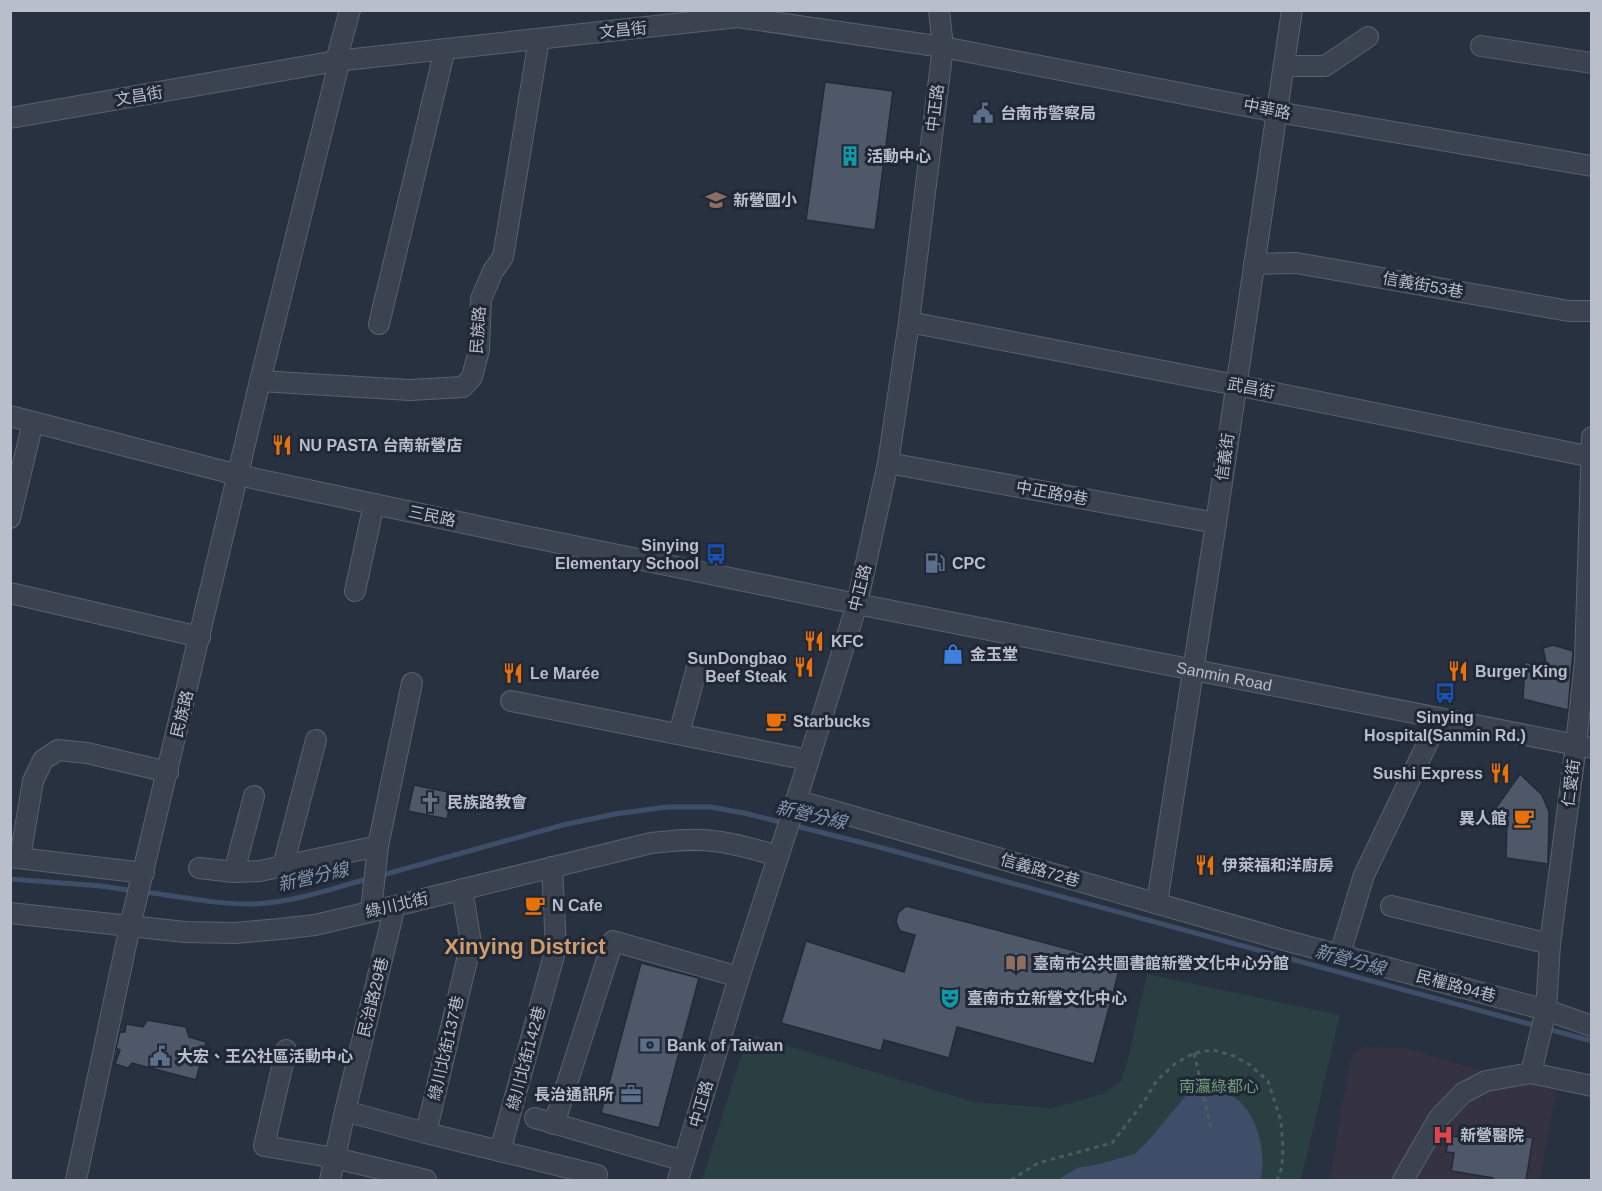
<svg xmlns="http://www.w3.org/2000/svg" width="1602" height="1191" viewBox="0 0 1602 1191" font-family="Arial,'Noto Sans TC',sans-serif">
	<rect width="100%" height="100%" fill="#273140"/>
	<path fill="#353341" d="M 1365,1047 L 1407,1048 L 1454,1063 L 1556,1090 L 1540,1180 L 1330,1180 L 1349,1067 L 1354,1053 Z"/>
	<path fill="#2a3f42" d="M 1147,974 L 1340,1015 L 1301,1180 L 702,1180 L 748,1034 L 974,1102 L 1052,1108 L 1103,1094 L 1121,1081 L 1127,1063 Z"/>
	<path fill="#3f4e68" d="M 1206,1084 C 1219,1088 1233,1094 1243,1105 C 1259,1122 1267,1159 1260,1180 L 1057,1180 L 1077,1168 L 1099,1164 L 1135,1154 L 1148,1141 L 1189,1092 Z"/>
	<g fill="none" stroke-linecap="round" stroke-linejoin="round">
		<g stroke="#3f4e68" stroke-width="5">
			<path d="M 379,876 L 563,825 L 615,814 L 667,807 L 710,807 L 744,813 L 879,847 L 1592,1041"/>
			<path d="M 10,879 L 101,886 L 134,891"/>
			<path d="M 144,892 C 179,896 217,905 254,904 C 294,902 332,889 370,878"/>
		</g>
	</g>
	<g fill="#4e5868" stroke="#222a37" stroke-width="1.5">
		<path d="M 825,82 L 893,91 L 875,230 L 806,220 Z"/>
		<path d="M 1553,645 L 1573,651 L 1568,710 L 1523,699 L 1525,662 L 1547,668 L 1543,648 Z"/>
		<path d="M 1520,774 L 1542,795 L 1549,812 L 1548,864 L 1506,858 L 1507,821 L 1490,816 Z"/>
		<path d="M 414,785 L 453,793 L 447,819 L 408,811 Z"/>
		<path d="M 906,906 L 1121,963 L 1094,1064 L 957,1027 L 949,1058 L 884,1040 L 881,1051 L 781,1023 L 806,941 L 904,972 L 915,935 L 900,931 L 896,922 L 898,913 Z"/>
		<path d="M 641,963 L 699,978 L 659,1128 L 601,1113 Z"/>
		<path d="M 147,1020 L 186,1027 L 189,1037 L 206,1042 L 196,1080 L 132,1063 L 128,1068 L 115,1064 L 120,1050 L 116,1048 L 120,1032 L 125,1032 L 126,1024 L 143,1027 Z"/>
		<path d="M 1460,1125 L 1533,1138 L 1526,1180 L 1493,1180 L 1493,1178 L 1451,1171 L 1454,1153 L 1446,1152 L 1449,1136 L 1458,1137 Z"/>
	</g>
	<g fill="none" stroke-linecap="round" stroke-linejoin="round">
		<g stroke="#59616d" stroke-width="22">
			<g id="minor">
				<path d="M 1481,46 L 1592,63"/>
				<path d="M 1284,66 L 1325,66 L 1368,37"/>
				<path d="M 10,118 L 336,61 L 738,17 L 943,47 L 1277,112 L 1592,166"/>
				<path d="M 1254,264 L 1296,263 L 1569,311 L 1592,311"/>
				<path d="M 909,322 L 1236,385 L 1592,457"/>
				<path d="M 379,324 L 445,49"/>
				<path d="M 260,381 L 410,390 L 463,387 L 472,377 L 479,350 L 481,299 L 493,271 L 503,257 L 539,39"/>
				<path id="s1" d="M 10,416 L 238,475 L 501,531 L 857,604 L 1592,748"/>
				<path d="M 888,463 L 1216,523"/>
				<path d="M 10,518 L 33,422"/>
				<path d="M 355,591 L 374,504"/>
				<path d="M 10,593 L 200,637"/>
				<path d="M 511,701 L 808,760"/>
				<path d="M 679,734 L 697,667"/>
				<path d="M 796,800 L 1284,940 L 1546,1010 L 1592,1026"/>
				<path d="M 10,857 L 144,873"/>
				<path d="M 20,858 L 33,781 L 43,760 L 58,750 L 87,753 L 168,772"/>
				<path d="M 283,866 L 316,740"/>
				<path d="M 552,867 L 556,948 L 500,1151 L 597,1175"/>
				<path d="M 199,868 L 234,872 L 260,871 L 378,846"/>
				<path d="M 234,872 L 254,796"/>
				<path d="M 462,889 L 471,943 L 426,1133 L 500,1151"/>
				<path d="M 1157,903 L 1216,523 L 1292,10"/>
				<path d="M 1391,906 L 1550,944"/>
				<path d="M 371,911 L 378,846 L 412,683"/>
				<path d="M 10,913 L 185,932 L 235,933 L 280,929 L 315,925 L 395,906 L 651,843 C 671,841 692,838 713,841 C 735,843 757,850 778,856"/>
				<path d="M 1340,954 L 1364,875 L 1439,719"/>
				<path d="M 286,1050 L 264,1146 L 335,1158 L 426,1180"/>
				<path d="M 1531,1073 L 1546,1010 L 1550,944 L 1576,745 L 1585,661 L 1592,437"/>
				<path d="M 345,1111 L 426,1133"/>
				<path d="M 535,1118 L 684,1161"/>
				<path d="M 554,1124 L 613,941 L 739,977"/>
				<path d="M 76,1180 L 130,926 L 260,381 L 337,71 L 336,61 L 350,10"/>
				<path d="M 330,1180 L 345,1111 L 395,906"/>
				<path d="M 678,1180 L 739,977 L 793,811 L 857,604 L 888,463 L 909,322 L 943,47 L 939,10"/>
				<path d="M 1403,1180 L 1439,1118 L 1463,1093 L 1486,1081 L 1531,1073 L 1592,1086"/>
			</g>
		</g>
		<g stroke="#4a5c60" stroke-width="3" stroke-dasharray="4.5 4.5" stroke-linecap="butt">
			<path d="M 1194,1053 L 1212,1132"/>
			<path d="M 1011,1180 L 1038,1163 L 1112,1143 L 1143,1103 L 1157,1080 L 1176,1063 L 1194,1053 L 1213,1050 L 1234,1056 L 1250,1065 L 1268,1081 L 1281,1121 L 1283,1148 L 1282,1167 L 1277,1180"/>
		</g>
		<use href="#minor" stroke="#3c4350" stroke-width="20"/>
	</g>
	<defs>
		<g id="civic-bare" transform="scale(1.62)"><path d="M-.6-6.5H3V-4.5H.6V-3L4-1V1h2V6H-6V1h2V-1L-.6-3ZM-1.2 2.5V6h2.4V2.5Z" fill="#5c6f8a" stroke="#202835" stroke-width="2.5" paint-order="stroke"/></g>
		<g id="building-bare" transform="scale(1.62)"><path d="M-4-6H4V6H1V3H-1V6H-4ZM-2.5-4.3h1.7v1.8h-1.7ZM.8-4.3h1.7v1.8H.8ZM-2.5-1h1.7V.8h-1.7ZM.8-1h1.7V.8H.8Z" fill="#0f9aa8" stroke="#202835" stroke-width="2.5" paint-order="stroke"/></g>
		<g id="school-bare" transform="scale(1.62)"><path d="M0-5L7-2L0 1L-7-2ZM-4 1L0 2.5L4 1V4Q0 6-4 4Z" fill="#8d6e63" stroke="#202835" stroke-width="2.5" paint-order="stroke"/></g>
		<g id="restaurant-bare" transform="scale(1.62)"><path d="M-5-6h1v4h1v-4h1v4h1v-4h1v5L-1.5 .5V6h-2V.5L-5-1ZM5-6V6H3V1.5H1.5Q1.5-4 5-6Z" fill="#e8710a" stroke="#202835" stroke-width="2.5" paint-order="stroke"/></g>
		<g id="bus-bare" transform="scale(1.62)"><path d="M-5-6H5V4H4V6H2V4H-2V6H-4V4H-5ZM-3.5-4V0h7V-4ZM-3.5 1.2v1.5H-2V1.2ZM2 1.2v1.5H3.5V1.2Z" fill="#1a4fb4" stroke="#202835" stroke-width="2.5" paint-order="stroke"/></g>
		<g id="fuel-bare" transform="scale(1.62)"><path d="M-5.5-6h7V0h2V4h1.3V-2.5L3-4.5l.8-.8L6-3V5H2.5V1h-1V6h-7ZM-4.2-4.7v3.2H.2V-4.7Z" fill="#5c6f8a" stroke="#202835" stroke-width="2.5" paint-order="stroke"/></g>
		<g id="shop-bare" transform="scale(1.62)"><path d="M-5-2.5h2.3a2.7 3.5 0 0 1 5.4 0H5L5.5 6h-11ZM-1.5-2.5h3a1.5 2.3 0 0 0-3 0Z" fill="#3f7fe0" stroke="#202835" stroke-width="2.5" paint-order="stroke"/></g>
		<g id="cafe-bare" transform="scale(1.62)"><path d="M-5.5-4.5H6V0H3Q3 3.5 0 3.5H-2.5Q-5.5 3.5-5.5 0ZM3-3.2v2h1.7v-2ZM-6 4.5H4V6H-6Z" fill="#e8710a" stroke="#202835" stroke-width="2.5" paint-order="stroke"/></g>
		<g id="church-bare" transform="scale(1.62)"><path d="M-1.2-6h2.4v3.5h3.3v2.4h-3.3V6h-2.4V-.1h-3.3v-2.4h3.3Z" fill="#6b7280" stroke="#202835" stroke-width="2.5" paint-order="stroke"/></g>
		<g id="library-bare" transform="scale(1.62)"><path d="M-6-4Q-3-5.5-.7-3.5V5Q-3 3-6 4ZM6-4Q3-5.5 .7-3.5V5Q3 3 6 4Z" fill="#8d6e63" stroke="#202835" stroke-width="2.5" paint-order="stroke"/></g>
		<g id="theatre-bare" transform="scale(1.62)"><path d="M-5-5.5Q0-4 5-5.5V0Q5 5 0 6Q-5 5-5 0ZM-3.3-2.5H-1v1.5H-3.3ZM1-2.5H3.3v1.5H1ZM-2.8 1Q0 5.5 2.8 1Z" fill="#0f9aa8" stroke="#202835" stroke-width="2.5" paint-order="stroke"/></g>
		<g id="bank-bare" transform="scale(1.62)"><path d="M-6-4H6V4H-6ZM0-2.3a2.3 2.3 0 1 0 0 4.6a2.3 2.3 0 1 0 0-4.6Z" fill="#5c6f8a" stroke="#202835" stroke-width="2.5" paint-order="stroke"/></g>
		<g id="office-bare" transform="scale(1.62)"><path d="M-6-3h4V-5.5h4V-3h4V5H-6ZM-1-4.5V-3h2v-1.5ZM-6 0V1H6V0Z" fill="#5c6f8a" stroke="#202835" stroke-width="2.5" paint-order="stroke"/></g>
		<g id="hospital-bare" transform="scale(1.62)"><path d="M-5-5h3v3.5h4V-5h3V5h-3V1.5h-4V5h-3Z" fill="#e0444e" stroke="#202835" stroke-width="2.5" paint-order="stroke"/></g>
	</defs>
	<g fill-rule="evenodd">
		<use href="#civic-bare" x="983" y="113"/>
		<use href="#building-bare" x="850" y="156"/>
		<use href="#school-bare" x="716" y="200"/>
		<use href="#restaurant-bare" x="282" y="445"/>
		<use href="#bus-bare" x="716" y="554"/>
		<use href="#fuel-bare" x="935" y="563"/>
		<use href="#restaurant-bare" x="814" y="641"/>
		<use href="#shop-bare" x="953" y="654"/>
		<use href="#restaurant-bare" x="804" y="667"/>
		<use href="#restaurant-bare" x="1458" y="671"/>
		<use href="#restaurant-bare" x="513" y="673"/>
		<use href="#bus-bare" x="1445" y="693"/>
		<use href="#cafe-bare" x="776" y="721"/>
		<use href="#restaurant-bare" x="1500" y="773"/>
		<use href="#church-bare" x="430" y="802"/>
		<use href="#cafe-bare" x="1524" y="818"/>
		<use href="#restaurant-bare" x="1205" y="865"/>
		<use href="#cafe-bare" x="535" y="905"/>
		<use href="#library-bare" x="1016" y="963"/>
		<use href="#theatre-bare" x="950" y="998"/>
		<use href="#bank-bare" x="650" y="1045"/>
		<use href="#civic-bare" x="160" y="1056"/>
		<use href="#office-bare" x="631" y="1094"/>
		<use href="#hospital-bare" x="1443" y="1135"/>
	</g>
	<g text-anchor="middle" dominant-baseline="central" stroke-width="6" stroke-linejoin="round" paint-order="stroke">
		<g font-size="16" fill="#b8beca" stroke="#202835">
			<text transform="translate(623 30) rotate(-6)">文昌街</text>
			<text transform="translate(139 96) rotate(-10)">文昌街</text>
			<text transform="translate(935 108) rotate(-83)">中正路</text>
			<text transform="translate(1267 109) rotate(11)">中華路</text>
			<text transform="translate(1423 285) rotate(10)">信義街53巷</text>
			<text transform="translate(478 330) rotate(-86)">民族路</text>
			<text transform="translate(1251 388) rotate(11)">武昌街</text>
			<text transform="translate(1225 457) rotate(-82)">信義街</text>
			<text transform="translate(1052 493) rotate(10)">中正路9巷</text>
			<text transform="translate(432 516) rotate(12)">三民路</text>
			<text transform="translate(860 588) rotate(-76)">中正路</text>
			<text stroke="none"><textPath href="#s1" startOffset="1242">Sanmin Road</textPath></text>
			<text transform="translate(182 714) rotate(-76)">民族路</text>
			<text transform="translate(1571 783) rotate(-83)">仁愛街</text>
			<text transform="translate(1040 870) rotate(16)">信義路72巷</text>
			<text transform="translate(397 905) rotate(-13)">綠川北街</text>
			<text transform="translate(1456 986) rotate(15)">民權路94巷</text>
			<text transform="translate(373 997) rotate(-76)">民治路29巷</text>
			<text transform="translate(446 1048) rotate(-77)">綠川北街137巷</text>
			<text transform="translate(526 1058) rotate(-75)">綠川北街142巷</text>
			<text transform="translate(701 1104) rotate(-74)">中正路</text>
		</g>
		<g font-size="16" font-weight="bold" fill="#b8beca" stroke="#202835" text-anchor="start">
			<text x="1000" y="113">台南市警察局</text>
			<text x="867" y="156">活動中心</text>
			<text x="733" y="200">新營國小</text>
			<text x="299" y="445">NU PASTA 台南新營店</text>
			<text x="699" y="545" text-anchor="end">Sinying<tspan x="699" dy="18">Elementary School</tspan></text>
			<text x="952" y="563">CPC</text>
			<text x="831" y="641">KFC</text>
			<text x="970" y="654">金玉堂</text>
			<text x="787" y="658" text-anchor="end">SunDongbao<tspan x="787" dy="18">Beef Steak</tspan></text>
			<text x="1475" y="671">Burger King</text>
			<text x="530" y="673">Le Marée</text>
			<text x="1445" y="717" text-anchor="middle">Sinying<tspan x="1445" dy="18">Hospital(Sanmin Rd.)</tspan></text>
			<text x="793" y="721">Starbucks</text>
			<text x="1483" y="773" text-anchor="end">Sushi Express</text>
			<text x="447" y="802">民族路教會</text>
			<text x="1507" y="818" text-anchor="end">異人館</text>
			<text x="1222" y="865">伊萊福和洋廚房</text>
			<text x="552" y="905">N Cafe</text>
			<text x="1033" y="963">臺南市公共圖書館新營文化中心分館</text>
			<text x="967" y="998">臺南市立新營文化中心</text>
			<text x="667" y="1045">Bank of Taiwan</text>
			<text x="177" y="1056">大宏、王公社區活動中心</text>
			<text x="614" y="1094" text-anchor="end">長治通訊所</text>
			<text x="1460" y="1135">新營醫院</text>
		</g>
		<g font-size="16" fill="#719a7c" stroke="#202835">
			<text x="1219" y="1086">南瀛綠都心</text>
		</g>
		<g font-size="18" font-style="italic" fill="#8294b0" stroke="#202835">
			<text transform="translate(811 815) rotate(13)">新營分線</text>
			<text transform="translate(313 877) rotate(-13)">新營分線</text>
			<text transform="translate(1350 960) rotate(15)">新營分線</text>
		</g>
		<g font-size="22" font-weight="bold" fill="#d09c6d" stroke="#202835">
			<text x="525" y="946">Xinying District</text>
		</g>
	</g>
	<rect width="1602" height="1191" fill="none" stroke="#b8beca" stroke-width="24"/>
</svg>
